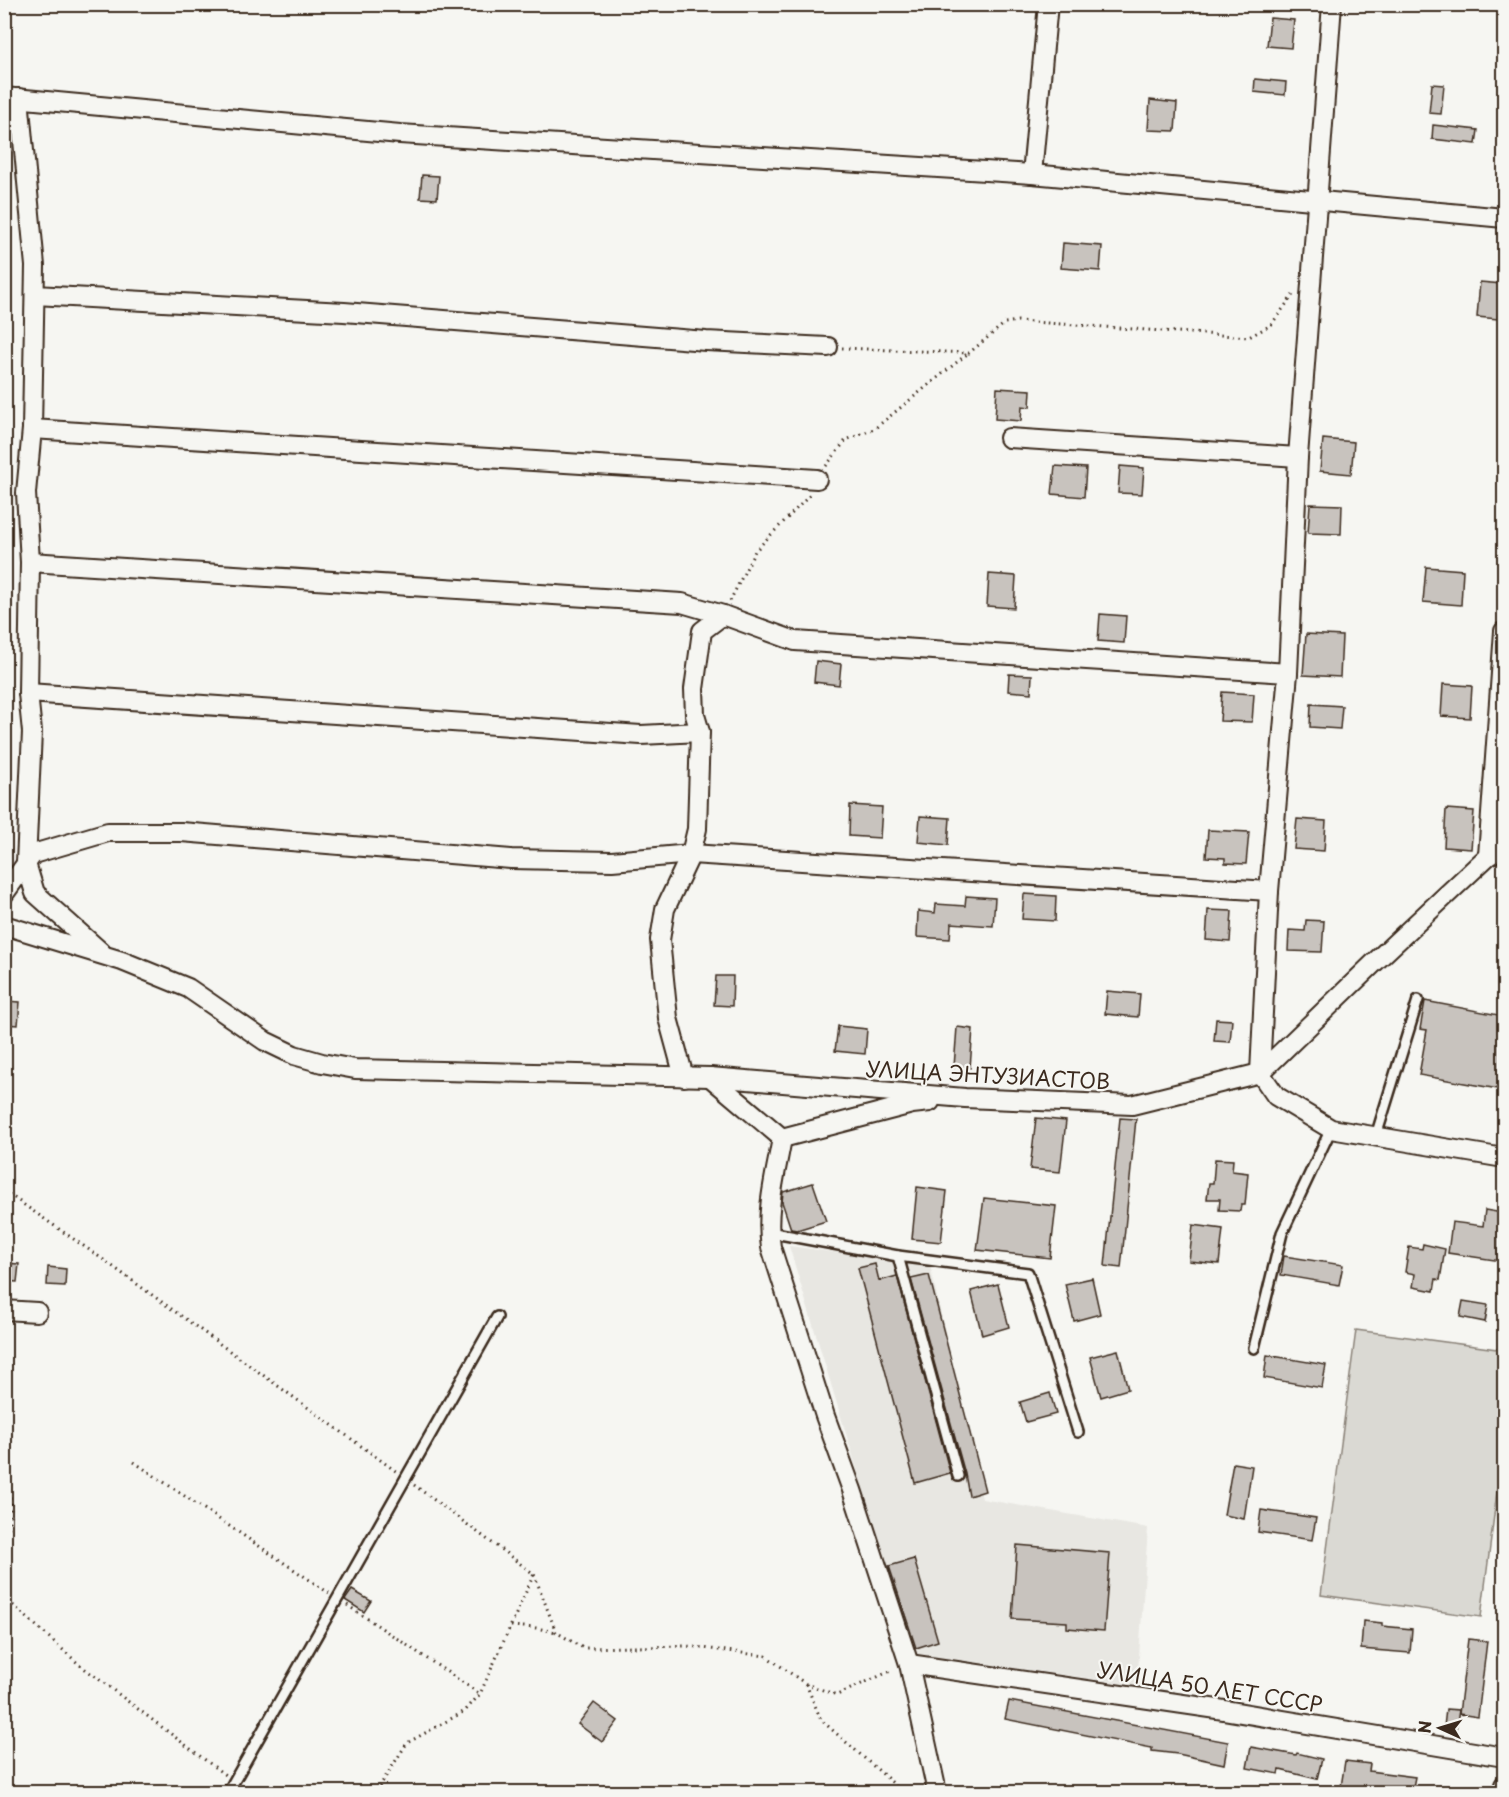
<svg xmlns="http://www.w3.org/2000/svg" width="1509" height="1797" viewBox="0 0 1509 1797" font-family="'Playpen Sans',sans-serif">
	<rect width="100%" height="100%" fill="#f6f6f2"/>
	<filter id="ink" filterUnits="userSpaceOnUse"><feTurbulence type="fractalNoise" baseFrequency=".0167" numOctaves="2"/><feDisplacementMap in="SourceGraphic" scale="12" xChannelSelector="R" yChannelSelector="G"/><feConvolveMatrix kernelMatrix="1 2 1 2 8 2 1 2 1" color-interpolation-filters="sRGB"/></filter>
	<g filter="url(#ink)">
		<path fill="#e8e7e2" d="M 789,1246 L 930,1265 L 982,1499 L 1148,1528 L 1137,1685 L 913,1654 Z"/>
		<path fill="#dad9d3" stroke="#8a8278" stroke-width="1.5" d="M 1356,1330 L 1504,1350 L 1504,1437 L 1481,1617 L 1321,1595 Z"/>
		<g fill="#c8c3be" stroke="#3b2a1e" stroke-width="1.5">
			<path d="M 1270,18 L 1294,20 L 1291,48 L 1267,46 Z"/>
			<path d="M 1255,79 L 1286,82 L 1285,95 L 1254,92 Z"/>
			<path d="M 1432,84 L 1444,85 L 1441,114 L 1429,113 Z"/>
			<path d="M 1150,100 L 1177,103 L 1175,131 L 1148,130 Z"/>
			<path d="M 1433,125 L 1478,130 L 1476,144 L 1432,139 Z"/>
			<path d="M 422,175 L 439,176 L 437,199 L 420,198 Z"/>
			<path d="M 1063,243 L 1102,246 L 1100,271 L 1061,268 Z"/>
			<path d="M 1480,282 L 1502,284 L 1498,319 L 1477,317 Z"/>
			<path d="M 997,388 L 1031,390 L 1030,407 L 1022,406 L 1021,421 L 995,419 Z"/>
			<path d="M 1323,439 L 1354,442 L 1351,474 L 1320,471 Z"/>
			<path d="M 1055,466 L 1086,468 L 1084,497 L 1052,494 Z"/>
			<path d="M 1120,466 L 1144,468 L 1142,494 L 1118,493 Z"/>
			<path d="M 1310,504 L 1342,505 L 1341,534 L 1308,533 Z"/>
			<path d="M 1426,567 L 1463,570 L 1461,605 L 1423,602 Z"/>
			<path d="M 989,574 L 1016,576 L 1014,608 L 987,606 Z"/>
			<path d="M 1100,614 L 1126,616 L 1124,643 L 1098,641 Z"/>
			<path d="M 1306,634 L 1342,636 L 1340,677 L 1303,675 Z"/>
			<path d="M 816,661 L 841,664 L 839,685 L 814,682 Z"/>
			<path d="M 1009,674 L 1032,675 L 1031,693 L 1008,691 Z"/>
			<path d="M 1443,684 L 1472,686 L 1470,718 L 1441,716 Z"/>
			<path d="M 1222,692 L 1254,694 L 1252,722 L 1220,721 Z"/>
			<path d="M 1311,704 L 1342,706 L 1340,729 L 1310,727 Z"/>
			<path d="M 850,805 L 882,807 L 880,838 L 849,836 Z"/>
			<path d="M 1446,809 L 1474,811 L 1471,849 L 1444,847 Z"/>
			<path d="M 920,816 L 950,818 L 948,845 L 918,842 Z"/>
			<path d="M 1297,819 L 1326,821 L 1324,851 L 1294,849 Z"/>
			<path d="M 1208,830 L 1249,832 L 1246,864 L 1225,863 L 1225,858 L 1206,857 Z"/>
			<path d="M 1024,894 L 1056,896 L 1055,921 L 1022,919 Z"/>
			<path d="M 966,896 L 995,898 L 993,926 L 951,923 L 950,939 L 917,937 L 918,911 L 935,913 L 936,904 L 965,906 Z"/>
			<path d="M 1208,910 L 1232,911 L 1230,942 L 1206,940 Z"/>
			<path d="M 1306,920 L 1324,921 L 1322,952 L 1288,951 L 1289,930 L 1305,931 Z"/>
			<path d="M 716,976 L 733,976 L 732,1006 L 714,1005 Z"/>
			<path d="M 1107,991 L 1140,994 L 1138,1017 L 1105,1014 Z"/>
			<path d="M 4,1001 L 20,1002 L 18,1025 L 4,1024 Z"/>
			<path d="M 1425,1001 L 1504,1016 L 1504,1090 L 1419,1075 L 1427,1030 L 1420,1029 Z"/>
			<path d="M 1216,1019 L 1232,1020 L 1230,1042 L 1214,1041 Z"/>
			<path d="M 838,1026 L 867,1029 L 865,1054 L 835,1051 Z"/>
			<path d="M 957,1027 L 973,1029 L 970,1068 L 954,1067 Z"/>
			<path d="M 1036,1118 L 1066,1121 L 1060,1172 L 1030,1169 Z"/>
			<path d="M 1120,1118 L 1136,1119 L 1121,1268 L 1105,1266 Z"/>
			<path d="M 1215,1159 L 1233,1160 L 1232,1171 L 1248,1173 L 1245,1205 L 1241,1205 L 1240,1211 L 1219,1210 L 1220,1199 L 1207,1199 L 1209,1183 L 1213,1183 Z"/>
			<path d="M 813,1183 L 826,1221 L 797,1230 L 791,1229 L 782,1202 L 783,1192 Z"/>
			<path d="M 917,1187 L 947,1191 L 941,1242 L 912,1239 Z"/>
			<path d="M 984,1198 L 1056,1206 L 1050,1258 L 977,1250 Z"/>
			<path d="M 1485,1210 L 1503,1213 L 1501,1232 L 1504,1232 L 1504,1240 L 1501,1261 L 1448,1253 L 1452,1222 L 1483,1226 Z"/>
			<path d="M 1193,1225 L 1223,1229 L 1219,1264 L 1189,1261 Z"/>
			<path d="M 1423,1244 L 1445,1249 L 1440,1280 L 1436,1279 L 1434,1291 L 1413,1287 L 1415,1274 L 1405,1272 L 1409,1247 L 1422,1249 Z"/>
			<path d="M 1284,1256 L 1343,1265 L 1339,1285 L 1281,1275 Z"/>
			<path d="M 4,1263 L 19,1264 L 17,1282 L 4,1281 Z"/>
			<path d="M 875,1264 L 879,1281 L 897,1276 L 950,1473 L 915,1483 L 858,1268 Z"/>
			<path d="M 48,1267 L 66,1269 L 65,1286 L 47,1285 Z"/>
			<path d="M 929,1275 L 985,1491 L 969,1496 L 965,1474 L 911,1279 Z"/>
			<path d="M 1092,1278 L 1100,1314 L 1074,1321 L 1065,1284 Z"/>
			<path d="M 998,1284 L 1009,1327 L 982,1335 L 971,1291 Z"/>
			<path d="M 1463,1301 L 1488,1305 L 1485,1322 L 1460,1317 Z"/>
			<path d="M 1118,1350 L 1128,1389 L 1101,1397 L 1090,1357 Z"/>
			<path d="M 1267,1355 L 1326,1365 L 1322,1388 L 1264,1378 Z"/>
			<path d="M 1050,1393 L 1056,1414 L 1026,1422 L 1020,1402 Z"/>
			<path d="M 1233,1463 L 1252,1466 L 1244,1519 L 1224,1515 Z"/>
			<path d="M 1261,1510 L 1316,1518 L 1312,1540 L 1258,1532 Z"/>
			<path d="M 1017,1545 L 1110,1553 L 1104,1631 L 1067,1628 L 1067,1622 L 1012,1619 Z"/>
			<path d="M 914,1559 L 938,1641 L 916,1648 L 889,1566 Z"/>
			<path d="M 352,1590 L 371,1601 L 364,1612 L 345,1600 Z"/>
			<path d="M 1363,1621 L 1382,1623 L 1382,1626 L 1412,1629 L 1410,1653 L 1361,1649 Z"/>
			<path d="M 1468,1639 L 1487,1641 L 1478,1717 L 1459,1714 Z"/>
			<path d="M 1009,1701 L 1228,1742 L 1224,1764 L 1178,1754 L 1152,1751 L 1152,1748 L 1005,1719 Z"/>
			<path d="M 594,1703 L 618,1721 L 602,1742 L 578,1724 Z"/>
			<path d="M 1446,1709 L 1459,1710 L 1456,1729 L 1444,1727 Z"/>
			<path d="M 1251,1747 L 1296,1755 L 1297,1753 L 1322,1759 L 1317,1779 L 1280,1770 L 1279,1774 L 1247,1768 Z"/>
			<path d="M 1345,1761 L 1370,1764 L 1369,1771 L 1415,1777 L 1412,1792 L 1378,1792 L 1341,1787 Z"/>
		</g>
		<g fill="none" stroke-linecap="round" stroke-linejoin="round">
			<g stroke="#3b2a1e" stroke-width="14">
				<g id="service">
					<path d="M 1376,1136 L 1418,1000"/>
					<path d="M 769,1232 L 898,1256"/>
					<path d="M 1254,1348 L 1282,1233 L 1331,1129"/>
					<path d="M 958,1476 L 898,1256 L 1028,1273 L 1078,1432"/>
					<path d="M 228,1792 L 497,1317"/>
				</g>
			</g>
			<g stroke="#3b2a1e" stroke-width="22">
				<g id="minor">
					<path d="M 4,97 L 400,134 L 1032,174 L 1504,218"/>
					<path d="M 19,98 L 35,266 L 32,429 L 26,493 L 30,562 L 28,693 L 32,732 L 26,863 L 35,893 L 101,952"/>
					<path d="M 1032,174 L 1048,4"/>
					<path d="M 35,295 L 344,312 L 706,341 L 828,347"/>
					<path d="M 32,429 L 817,479"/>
					<path d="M 1009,438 L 1298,457"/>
					<path d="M 30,562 L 682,603 L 723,615 L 795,641 L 1288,673"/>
					<path d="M 28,693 L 641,735 L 700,732"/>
					<path d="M 1488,856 L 1504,631"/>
					<path d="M 4,894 L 33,854 L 108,832 L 181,832 L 511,859 L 612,861 L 691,854 L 1269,891"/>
					<path d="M 4,925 L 122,961 L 188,988 L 265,1041 L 294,1055 L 322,1063 L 355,1069 L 710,1077 L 965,1098 L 1132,1105 L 1260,1073 L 1376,961 L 1488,856 L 1504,847"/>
					<path d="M 1260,1073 L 1269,891 L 1288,673 L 1298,457 L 1332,4"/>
					<path d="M 1260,1073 L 1276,1096 L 1331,1129 L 1504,1158"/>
					<path d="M 684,1077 L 668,1018 L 660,940 L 665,909 L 691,854 L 697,829 L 700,732 L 695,715 L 694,689 L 702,631 L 723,615"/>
					<path d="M 710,1077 L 782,1138 C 776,1173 765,1211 771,1247 L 825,1416 L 852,1490 L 909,1664 L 937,1792"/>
					<path d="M 782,1138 L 912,1104 L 930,1102"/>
					<path d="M 4,1310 L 37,1312"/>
					<path d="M 909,1664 L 1224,1710 L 1504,1757"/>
					<path d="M 1503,1792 L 1504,1785"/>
				</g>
			</g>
			<g stroke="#3b2a1e" stroke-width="3" stroke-dasharray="1.5 4.5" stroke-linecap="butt">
				<path d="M 842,348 L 969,353 L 1005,323 L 1018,321 L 1249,337 L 1271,325 L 1293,295"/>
				<path d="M 826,466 L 846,440 L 874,429 L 967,354"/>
				<path d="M 730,601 L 755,551 L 810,495"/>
				<path d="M 4,1191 L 101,1258 L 397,1472"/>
				<path d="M 134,1462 L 329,1593"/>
				<path d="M 414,1485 L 534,1574 L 556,1632 L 583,1648 L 687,1646 L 766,1656 L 806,1684 L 837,1695 L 893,1670"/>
				<path d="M 4,1498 L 12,1499 L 4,1566"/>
				<path d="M 4,1597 L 80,1665 L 225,1775"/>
				<path d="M 347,1605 L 480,1694"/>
				<path d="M 511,1626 L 536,1628 L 556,1632"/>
				<path d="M 806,1684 L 821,1720 L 903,1792"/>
				<path d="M 376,1792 L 407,1743 L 465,1711 L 480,1694 L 534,1574"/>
			</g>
			<use href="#service" stroke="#f6f6f2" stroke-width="9"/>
			<use href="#minor" stroke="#f6f6f2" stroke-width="18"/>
		</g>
	</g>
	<g text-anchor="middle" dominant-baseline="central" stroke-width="4.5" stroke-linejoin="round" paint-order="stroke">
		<g font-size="21" fill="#3b2a1e" stroke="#f6f6f2">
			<text transform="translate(988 1074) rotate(3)">УЛИЦА ЭНТУЗИАСТОВ</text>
			<text transform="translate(1210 1686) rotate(9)">УЛИЦА 50 ЛЕТ СССР</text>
		</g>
	</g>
	<rect width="1509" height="1797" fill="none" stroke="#f6f6f2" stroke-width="24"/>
	<rect x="12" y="12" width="1485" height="1773" fill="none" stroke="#3b2a1e" stroke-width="2" filter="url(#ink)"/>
	<g transform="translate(1440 1728) rotate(274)" stroke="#f6f6f2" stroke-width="4.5" paint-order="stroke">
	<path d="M0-4.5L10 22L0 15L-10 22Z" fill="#3b2a1e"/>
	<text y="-9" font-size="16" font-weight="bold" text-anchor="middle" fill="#3b2a1e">N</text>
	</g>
</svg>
